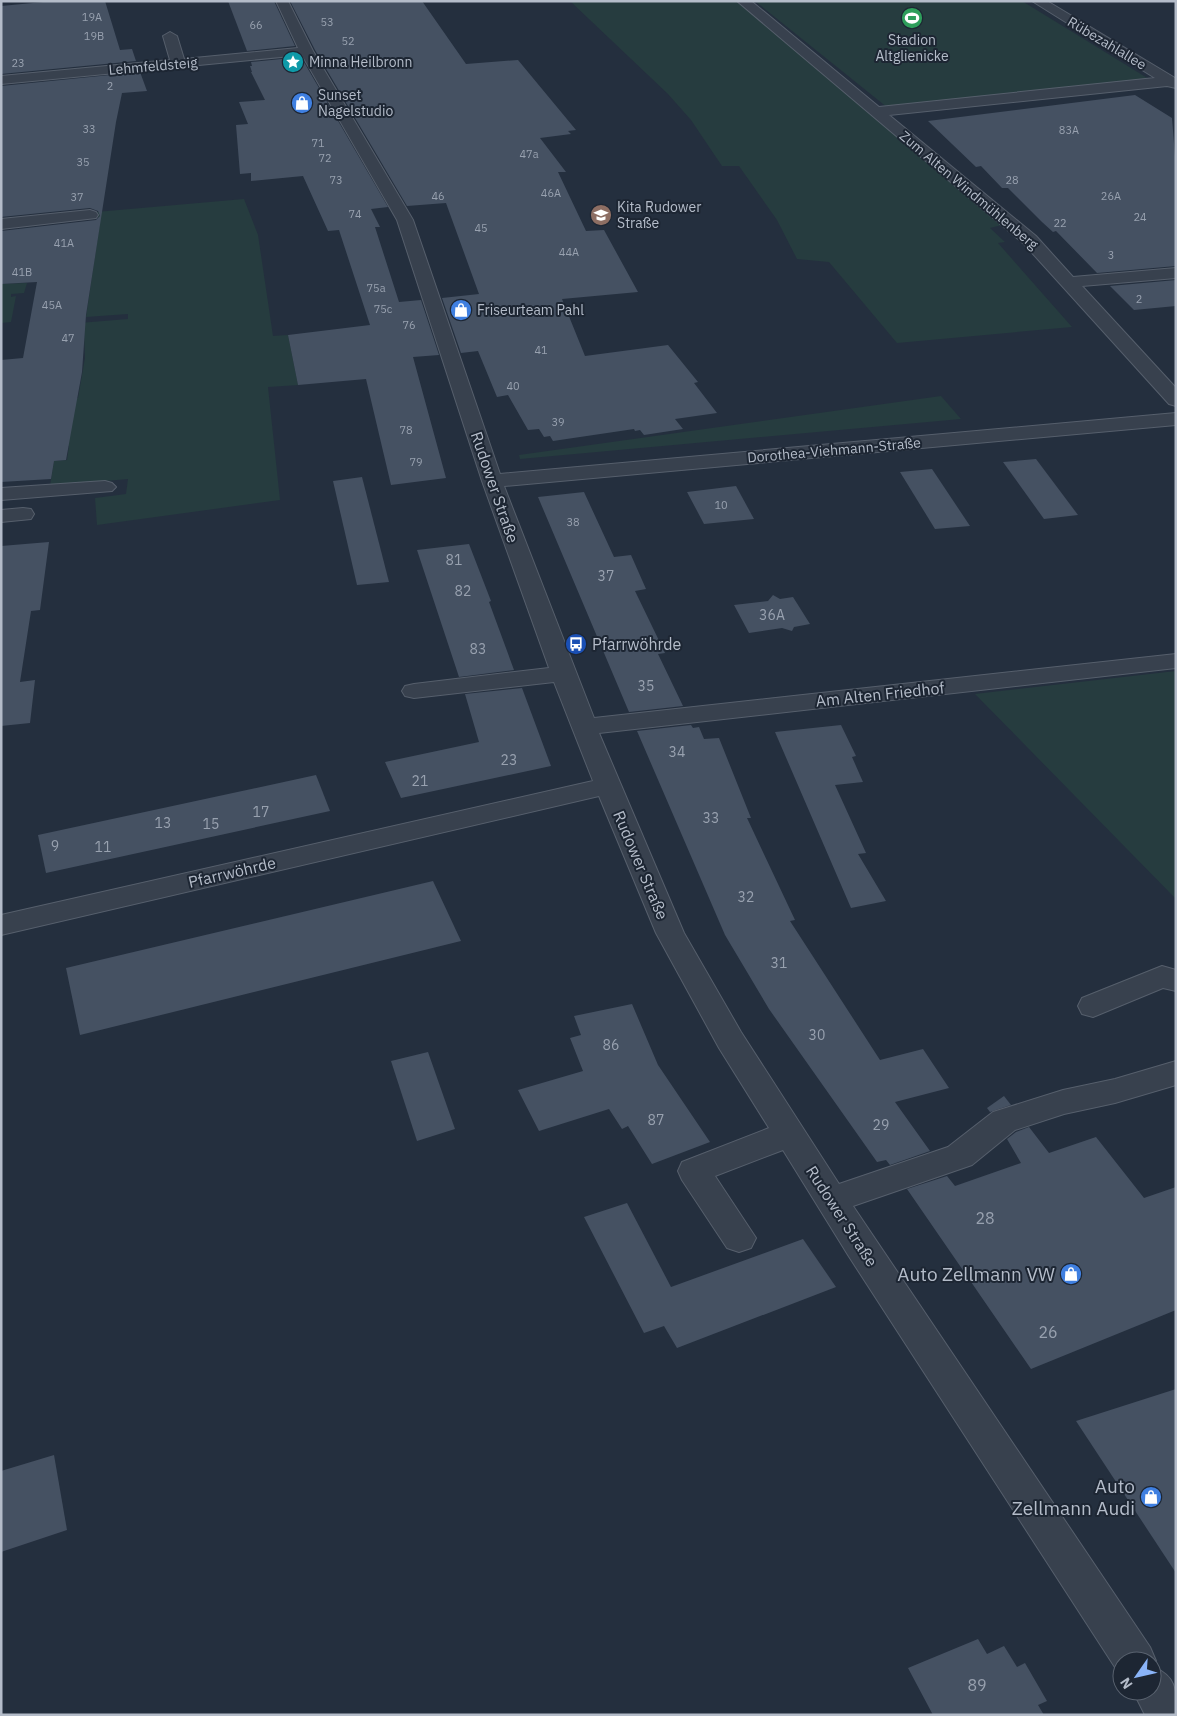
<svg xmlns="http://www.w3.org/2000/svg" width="1177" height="1716" viewBox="0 0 1177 1716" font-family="'IBM Plex Sans',sans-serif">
	<rect width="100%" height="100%" fill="#242f3e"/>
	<g fill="#263c3f">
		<path d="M 570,1 L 738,1 L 921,152 L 915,153 L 1002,225 L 990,228 L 1005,242 L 998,243 L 1072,327 L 897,343 L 829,262 L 797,259 L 777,220 L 739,166 L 722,166 L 691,120 L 668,94 Z"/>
		<path d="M 755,1 L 1022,1 L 1152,81 L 888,108 Z"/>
		<path d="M 244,199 L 258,235 L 273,336 L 288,335 L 298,385 L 268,387 L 280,500 L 97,525 L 95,498 L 126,494 L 128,479 L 50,486 L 54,461 L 67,460 L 69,446 L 1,450 L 66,398 L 78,398 L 85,358 L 84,329 L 55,325 L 128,319 L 128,314 L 86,317 L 100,222 L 96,212 Z"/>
		<path d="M 27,283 L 24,293 L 11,294 L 11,297 L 16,296 L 11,322 L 1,323 L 1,284 Z"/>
		<path d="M 941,396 L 961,419 L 520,459 L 519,455 Z"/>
		<path d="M 1176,671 L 1176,899 L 975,694 Z"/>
	</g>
	<g fill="#455162">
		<path d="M 54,1 L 105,1 L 120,50 L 132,49 L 136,61 L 1,74 L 1,6 Z"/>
		<path d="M 228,1 L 274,1 L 295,46 L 247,51 Z"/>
		<path d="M 290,1 L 422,1 L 466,64 L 518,60 L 576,130 L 568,131 L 571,134 L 540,138 L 566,172 L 558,172 L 586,231 L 604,230 L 638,292 L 562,299 L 585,356 L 668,345 L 698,382 L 694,383 L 717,413 L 675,419 L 683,429 L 644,435 L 640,430 L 635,431 L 634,429 L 553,441 L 550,436 L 544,437 L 539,429 L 528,430 L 508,395 L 497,397 L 478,351 L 461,353 L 442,298 L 479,294 L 446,203 L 407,206 L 315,50 Z"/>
		<path d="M 301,57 L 388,207 L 371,209 L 380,227 L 375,227 L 399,302 L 421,300 L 439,355 L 413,357 L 446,478 L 391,485 L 366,379 L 298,385 L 288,335 L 370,325 L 339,230 L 328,231 L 303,176 L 251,181 L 251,173 L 240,174 L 236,125 L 248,124 L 239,102 L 265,100 L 251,72 L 252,72 L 250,66 L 252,66 L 251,62 Z"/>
		<path d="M 140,72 L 147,91 L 122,93 L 116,122 L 86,315 L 82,372 L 66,460 L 54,461 L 51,479 L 1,482 L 1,360 L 23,358 L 37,282 L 1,284 L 1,231 L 96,220 L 100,216 L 98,211 L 90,208 L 1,217 L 1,86 Z"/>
		<path d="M 1135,95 L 1172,118 L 1176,169 L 1176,266 L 1097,273 L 1056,231 L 1053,232 L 1042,222 L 1008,188 L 1002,188 L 981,166 L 976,167 L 928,121 Z"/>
		<path d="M 1176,280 L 1176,306 L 1134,310 L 1110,286 Z"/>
		<path d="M 1036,459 L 1078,515 L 1044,519 L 1003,462 Z"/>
		<path d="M 932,469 L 970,526 L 935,529 L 900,472 Z"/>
		<path d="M 362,477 L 389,582 L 357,585 L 333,481 Z"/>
		<path d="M 736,486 L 754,519 L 704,524 L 687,492 Z"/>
		<path d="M 584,492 L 614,557 L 631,555 L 646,589 L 635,591 L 665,653 L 658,654 L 683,706 L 629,712 L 538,497 Z"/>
		<path d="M 49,542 L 40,610 L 31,611 L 20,682 L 35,680 L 30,723 L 1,726 L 1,546 Z"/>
		<path d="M 469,544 L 491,601 L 489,602 L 514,670 L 459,677 L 417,550 Z"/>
		<path d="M 773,595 L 780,599 L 793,597 L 810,624 L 794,627 L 792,631 L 782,628 L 749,633 L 734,605 L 768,601 Z"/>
		<path d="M 522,688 L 551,766 L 401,798 L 385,762 L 479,742 L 465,694 Z"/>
		<path d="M 691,725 L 693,728 L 699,727 L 704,739 L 719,738 L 751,818 L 747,818 L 795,920 L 790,921 L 880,1060 L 923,1049 L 949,1088 L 895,1102 L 930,1151 L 890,1165 L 886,1160 L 877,1162 L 769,1009 L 725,935 L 637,731 Z"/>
		<path d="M 841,725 L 856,756 L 852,757 L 863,782 L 835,785 L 866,853 L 858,854 L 886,901 L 851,908 L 775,732 Z"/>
		<path d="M 316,775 L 330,811 L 46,873 L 38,835 Z"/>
		<path d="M 433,881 L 461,941 L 80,1035 L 66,968 Z"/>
		<path d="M 632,1004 L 658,1065 L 710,1142 L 652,1164 L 628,1126 L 622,1129 L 609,1109 L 539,1131 L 518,1090 L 583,1071 L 570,1038 L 581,1035 L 574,1016 Z"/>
		<path d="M 428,1052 L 455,1129 L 417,1141 L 391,1061 Z"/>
		<path d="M 1004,1096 L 1011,1105 L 990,1112 L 987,1108 Z"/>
		<path d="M 1029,1127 L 1049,1153 L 1096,1137 L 1144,1198 L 1176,1187 L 1176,1310 L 1031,1369 L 907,1189 L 947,1176 L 955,1186 L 1021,1163 L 1007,1139 L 1016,1132 Z"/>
		<path d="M 627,1203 L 671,1287 L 803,1239 L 836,1287 L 677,1348 L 664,1326 L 644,1333 L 584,1217 Z"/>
		<path d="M 1176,1389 L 1176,1573 L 1076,1421 Z"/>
		<path d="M 54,1455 L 67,1530 L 1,1552 L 1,1471 Z"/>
		<path d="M 978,1639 L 987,1654 L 1004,1646 L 1017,1667 L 1025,1663 L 1047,1701 L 1038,1705 L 1044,1715 L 933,1715 L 908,1668 Z"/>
	</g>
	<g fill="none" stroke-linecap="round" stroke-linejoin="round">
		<g stroke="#565f6c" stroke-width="2">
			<g id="minor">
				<path d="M 276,1 L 288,1 L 313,51 L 413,220 L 500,474 L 1176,413 L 1176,425 L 504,486 L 594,718 L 1176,654 L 1176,668 L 599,733 L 684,933 L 741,1032 L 839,1184 L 948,1147 L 993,1112 L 1063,1090 L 1115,1079 L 1176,1061 L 1176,1085 L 1115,1103 L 1064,1114 L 1015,1130 L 972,1165 L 853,1206 L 1150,1647 L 1156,1661 L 1153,1667 C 1177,1677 1176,1690 1176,1715 L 1145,1715 L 1133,1691 L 1152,1691 L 1152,1661 L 1122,1661 L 1122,1676 L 1120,1675 L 848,1255 L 783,1150 L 715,1176 L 756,1238 L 751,1248 L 739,1252 L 727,1248 L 682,1180 L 678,1171 L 682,1162 L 769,1128 L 719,1048 L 656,933 L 599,796 L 1,935 L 1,915 L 593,781 L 554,682 L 414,698 L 405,696 L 402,691 L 405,686 L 414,684 L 549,668 L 482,481 L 397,220 L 302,55 L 1,84 L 1,76 L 170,60 L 163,36 L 170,32 L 177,36 L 184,59 L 298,48 Z"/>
				<path d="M 737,1 L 751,1 L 879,107 L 1155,78 L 1032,1 L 1047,1 L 1175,78 L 1176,88 L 1167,86 L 889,115 L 1036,236 L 1073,277 L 1176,268 L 1176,278 L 1082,286 L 1176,388 L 1176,406 L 1169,404 L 1024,244 Z"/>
				<path d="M 90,210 L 96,212 L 98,215 L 96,218 L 1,229 L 1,219 Z"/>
				<path d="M 105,481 L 112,483 L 116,487 L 112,491 L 1,500 L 1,488 Z"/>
				<path d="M 23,508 L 31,509 L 34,514 L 31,519 L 1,522 L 1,510 Z"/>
				<path d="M 1162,966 L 1176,970 L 1176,991 L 1163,988 L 1093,1017 L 1082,1014 L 1078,1006 L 1082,998 Z"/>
			</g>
		</g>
		<use href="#minor" fill="#38414e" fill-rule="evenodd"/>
	</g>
	<defs>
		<g id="stadium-disc" transform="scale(1.125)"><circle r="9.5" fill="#2e9e5b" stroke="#1d2633"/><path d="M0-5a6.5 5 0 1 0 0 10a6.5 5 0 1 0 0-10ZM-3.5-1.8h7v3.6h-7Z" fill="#fff"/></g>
		<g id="sight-disc" transform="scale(1.125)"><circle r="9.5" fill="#0f9aa8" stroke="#1d2633"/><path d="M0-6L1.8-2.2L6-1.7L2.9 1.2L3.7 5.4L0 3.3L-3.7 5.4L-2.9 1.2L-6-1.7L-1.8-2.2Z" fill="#fff"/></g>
		<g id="shop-disc" transform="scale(1.125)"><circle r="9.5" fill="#3f7fe0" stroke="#1d2633"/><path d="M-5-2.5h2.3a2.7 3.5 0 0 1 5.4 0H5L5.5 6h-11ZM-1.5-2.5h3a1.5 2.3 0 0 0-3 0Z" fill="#fff"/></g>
		<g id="school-disc" transform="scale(1.125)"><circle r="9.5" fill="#8d6e63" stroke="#1d2633"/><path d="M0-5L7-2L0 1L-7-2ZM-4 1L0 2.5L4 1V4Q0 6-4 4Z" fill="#fff"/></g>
		<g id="bus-disc" transform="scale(1.125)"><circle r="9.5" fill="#1a4fb4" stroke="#1d2633"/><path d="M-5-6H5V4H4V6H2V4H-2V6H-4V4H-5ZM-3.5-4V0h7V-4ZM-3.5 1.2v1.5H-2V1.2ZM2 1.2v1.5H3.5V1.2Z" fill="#fff"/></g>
	</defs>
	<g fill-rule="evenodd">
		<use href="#stadium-disc" x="912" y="18"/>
		<use href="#sight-disc" x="293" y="62"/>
		<use href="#shop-disc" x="302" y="103"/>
		<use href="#school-disc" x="601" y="215"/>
		<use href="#shop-disc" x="461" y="310"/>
		<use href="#bus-disc" x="576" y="644"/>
		<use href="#shop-disc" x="1071" y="1274"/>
		<use href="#shop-disc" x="1151" y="1497"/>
	</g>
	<g text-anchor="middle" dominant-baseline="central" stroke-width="4" stroke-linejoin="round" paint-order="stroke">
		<g font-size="11" fill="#98a1af">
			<text x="92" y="17">19A</text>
			<text x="327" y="22">53</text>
			<text x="256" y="25">66</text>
			<text x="94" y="36">19B</text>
			<text x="348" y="41">52</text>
			<text x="18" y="63">23</text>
			<text x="110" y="86">2</text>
			<text x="89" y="129">33</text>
			<text x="1069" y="130">83A</text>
			<text x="318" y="143">71</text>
			<text x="529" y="154">47a</text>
			<text x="325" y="158">72</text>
			<text x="83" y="162">35</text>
			<text x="336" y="180">73</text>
			<text x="1012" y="180">28</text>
			<text x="551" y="193">46A</text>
			<text x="438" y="196">46</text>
			<text x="1111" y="196">26A</text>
			<text x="77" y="197">37</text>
			<text x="355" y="214">74</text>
			<text x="1140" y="217">24</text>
			<text x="1060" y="223">22</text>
			<text x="481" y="228">45</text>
			<text x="64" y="243">41A</text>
			<text x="569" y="252">44A</text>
			<text x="1111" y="255">3</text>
			<text x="22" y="272">41B</text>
			<text x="376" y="288">75a</text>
			<text x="1139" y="299">2</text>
			<text x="52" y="305">45A</text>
			<text x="383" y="309">75c</text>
			<text x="409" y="325">76</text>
			<text x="68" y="338">47</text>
			<text x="541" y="350">41</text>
			<text x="513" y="386">40</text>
			<text x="558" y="422">39</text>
			<text x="406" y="430">78</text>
			<text x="416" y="462">79</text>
			<text x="721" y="505">10</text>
			<text x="573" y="522">38</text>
		</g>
		<g font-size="14" fill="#b4bcc9" stroke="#1d2633" text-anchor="start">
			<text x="912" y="40" text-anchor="middle">Stadion<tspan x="912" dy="16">Altglienicke</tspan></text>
			<text x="309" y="62">Minna Heilbronn</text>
			<text x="318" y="95">Sunset<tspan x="318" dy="16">Nagelstudio</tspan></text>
			<text x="617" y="207">Kita Rudower<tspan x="617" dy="16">Straße</tspan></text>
			<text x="477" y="310">Friseurteam Pahl</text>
		</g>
		<g font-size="14" fill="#b4bcc9" stroke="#1d2633">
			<text transform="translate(1107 43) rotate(31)">Rübezahlallee</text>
			<text transform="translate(153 66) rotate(-5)">Lehmfeldsteig</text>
			<text transform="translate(969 190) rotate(40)">Zum Alten Windmühlenberg</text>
			<text transform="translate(834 450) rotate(-5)">Dorothea-Viehmann-Straße</text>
		</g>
		<g font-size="14" fill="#98a1af">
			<text x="454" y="560">81</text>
			<text x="606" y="576">37</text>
			<text x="463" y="591">82</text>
			<text x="772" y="615">36A</text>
			<text x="478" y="649">83</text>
			<text x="646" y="686">35</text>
			<text x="677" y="752">34</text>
			<text x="509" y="760">23</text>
			<text x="420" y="781">21</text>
			<text x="261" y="812">17</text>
			<text x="711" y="818">33</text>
			<text x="163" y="823">13</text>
			<text x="211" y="824">15</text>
			<text x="55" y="846">9</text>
			<text x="103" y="847">11</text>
			<text x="746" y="897">32</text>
			<text x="779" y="963">31</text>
			<text x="817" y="1035">30</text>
			<text x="611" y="1045">86</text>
			<text x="656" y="1120">87</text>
			<text x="881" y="1125">29</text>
		</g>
		<g font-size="16" fill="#b4bcc9" stroke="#1d2633">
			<text transform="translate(495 487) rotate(71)">Rudower Straße</text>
			<text transform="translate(880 694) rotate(-6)">Am Alten Friedhof</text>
			<text transform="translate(641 865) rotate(67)">Rudower Straße</text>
			<text transform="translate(232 872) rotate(-13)">Pfarrwöhrde</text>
			<text transform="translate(842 1216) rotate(57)">Rudower Straße</text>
		</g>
		<g font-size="16" fill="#b4bcc9" stroke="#1d2633" text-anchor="start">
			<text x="592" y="644">Pfarrwöhrde</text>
		</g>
		<g font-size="16" fill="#98a1af">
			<text x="985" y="1218">28</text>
			<text x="1048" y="1332">26</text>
			<text x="977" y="1685">89</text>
		</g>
		<g font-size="19" fill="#b4bcc9" stroke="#1d2633" text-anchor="end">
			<text x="1055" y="1274">Auto Zellmann VW</text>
			<text x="1135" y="1486">Auto<tspan x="1135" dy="22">Zellmann Audi</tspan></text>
		</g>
	</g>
	<rect width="1177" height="1716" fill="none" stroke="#b4bcc9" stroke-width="5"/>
	<g transform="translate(1137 1676) rotate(236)"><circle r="24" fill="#1d2633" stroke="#59626f"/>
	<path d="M0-4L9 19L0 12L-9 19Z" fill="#8ab4f8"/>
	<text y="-8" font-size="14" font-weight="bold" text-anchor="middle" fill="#b4bcc9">N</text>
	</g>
</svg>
